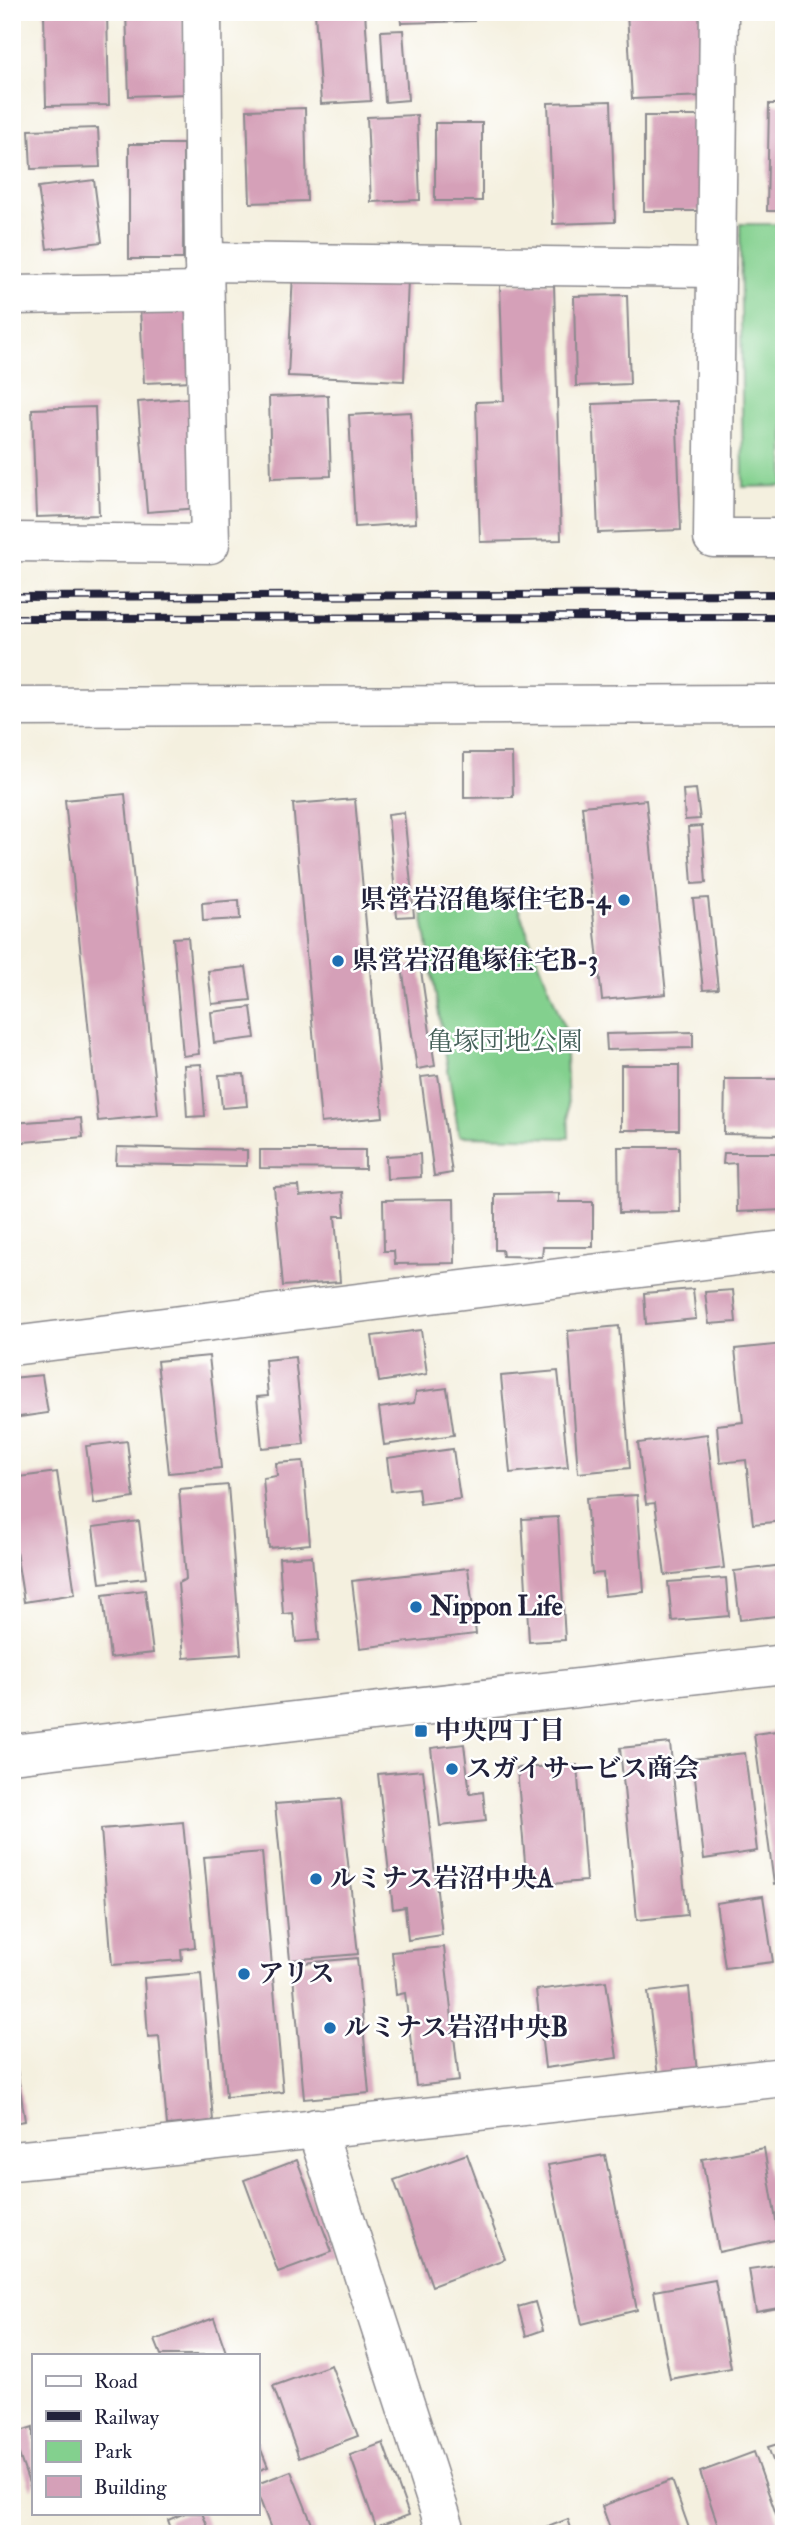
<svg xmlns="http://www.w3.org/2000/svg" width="796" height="2546" viewBox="0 0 796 2546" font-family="'IM FELL Double Pica','Noto Serif JP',serif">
	<rect width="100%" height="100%" fill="#fff"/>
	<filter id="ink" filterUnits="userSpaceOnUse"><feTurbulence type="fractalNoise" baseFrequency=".0143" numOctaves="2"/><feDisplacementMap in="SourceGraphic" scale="14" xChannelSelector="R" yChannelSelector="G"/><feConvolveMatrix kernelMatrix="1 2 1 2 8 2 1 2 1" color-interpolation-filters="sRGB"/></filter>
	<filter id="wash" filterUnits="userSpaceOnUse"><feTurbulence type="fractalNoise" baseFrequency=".00686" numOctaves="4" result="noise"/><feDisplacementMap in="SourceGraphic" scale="28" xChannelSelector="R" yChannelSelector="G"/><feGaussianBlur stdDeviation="1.57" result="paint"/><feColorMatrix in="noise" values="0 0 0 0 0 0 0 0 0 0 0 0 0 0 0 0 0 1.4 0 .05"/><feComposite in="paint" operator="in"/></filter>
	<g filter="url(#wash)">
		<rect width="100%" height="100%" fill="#f4f0df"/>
		<g fill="#83d08e" stroke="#527964" stroke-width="2">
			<path d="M 740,224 L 784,224 L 784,486 L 743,487 Z"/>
			<path d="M 517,905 L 565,1029 L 569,1138 L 459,1136 L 422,912 Z"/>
		</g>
		<g id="blocks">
			<g fill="#d5a0b8">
				<path d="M 44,12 L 107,12 L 109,105 L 46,106 Z"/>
				<path d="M 126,12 L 183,12 L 186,94 L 129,96 Z"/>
				<path d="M 315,12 L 365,12 L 371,101 L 321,104 Z"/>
				<path d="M 400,12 L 474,12 L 474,21 L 401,23 Z"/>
				<path d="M 627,12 L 702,12 L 706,96 L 632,99 Z"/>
				<path d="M 403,30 L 408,100 L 385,102 L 381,31 Z"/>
				<path d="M 611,101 L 615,222 L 553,224 L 548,103 Z"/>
				<path d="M 769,104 L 784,104 L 784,211 L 767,211 Z"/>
				<path d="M 305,108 L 307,201 L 250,203 L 247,110 Z"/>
				<path d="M 417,115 L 420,200 L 371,202 L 367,117 Z"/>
				<rect x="644" y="116" width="58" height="95"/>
				<rect x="435" y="123" width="47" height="78"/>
				<path d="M 98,128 L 100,167 L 31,169 L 29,130 Z"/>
				<rect x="129" y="144" width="54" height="115"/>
				<path d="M 94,180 L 102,242 L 47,249 L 38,187 Z"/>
				<path d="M 293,273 L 408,279 L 404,381 L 288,376 Z"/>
				<path d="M 554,284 L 561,540 L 480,542 L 476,402 L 504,401 L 500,285 Z"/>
				<path d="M 627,295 L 630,384 L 576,386 L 574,296 Z"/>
				<path d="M 189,306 L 193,381 L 144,383 L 140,308 Z"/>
				<path d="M 328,395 L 331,476 L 271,478 L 269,397 Z"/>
				<path d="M 191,398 L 200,508 L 147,512 L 138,402 Z"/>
				<path d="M 676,401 L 681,530 L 598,533 L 593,404 Z"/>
				<path d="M 95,407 L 99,515 L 36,517 L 32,409 Z"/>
				<path d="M 411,412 L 416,523 L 355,527 L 349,415 Z"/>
				<path d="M 464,753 L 512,753 L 513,797 L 464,798 Z"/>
				<path d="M 696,789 L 700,819 L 685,820 L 683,790 Z"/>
				<path d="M 125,794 L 158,1115 L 98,1121 L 65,800 Z"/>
				<path d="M 355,799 L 383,1117 L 321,1123 L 293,804 Z"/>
				<path d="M 646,800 L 666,994 L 602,1000 L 582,806 Z"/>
				<path d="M 404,812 L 414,916 L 397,917 L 388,814 Z"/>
				<path d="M 702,826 L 706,883 L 692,884 L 688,827 Z"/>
				<path d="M 708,898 L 718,989 L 703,990 L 693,899 Z"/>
				<path d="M 239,900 L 240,919 L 203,921 L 202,903 Z"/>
				<path d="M 188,937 L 199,1054 L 183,1056 L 173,938 Z"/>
				<path d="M 420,964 L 435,1066 L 417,1069 L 402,967 Z"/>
				<path d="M 246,967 L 251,1000 L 212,1004 L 208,971 Z"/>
				<path d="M 251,1007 L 255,1038 L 214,1043 L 211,1012 Z"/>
				<path d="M 693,1032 L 693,1048 L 607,1050 L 606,1034 Z"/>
				<path d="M 201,1064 L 205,1116 L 187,1117 L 184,1065 Z"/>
				<rect x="621" y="1065" width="58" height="65"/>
				<path d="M 244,1074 L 247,1106 L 222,1108 L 219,1075 Z"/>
				<path d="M 438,1075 L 452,1173 L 434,1176 L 421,1077 Z"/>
				<path d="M 725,1079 L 784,1079 L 784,1135 L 724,1134 Z"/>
				<path d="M 81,1118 L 83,1137 L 12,1143 L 12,1123 Z"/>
				<path d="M 117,1147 L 247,1150 L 247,1166 L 116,1164 Z"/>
				<path d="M 618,1147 L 679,1147 L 680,1212 L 619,1213 Z"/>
				<path d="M 260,1150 L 365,1150 L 365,1169 L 260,1168 Z"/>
				<path d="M 724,1153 L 784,1153 L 784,1210 L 737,1212 L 736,1163 L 723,1164 Z"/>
				<path d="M 420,1154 L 421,1177 L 387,1179 L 386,1156 Z"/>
				<path d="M 299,1186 L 300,1196 L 343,1192 L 345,1216 L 335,1216 L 340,1282 L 283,1286 L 274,1187 Z"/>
				<path d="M 559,1193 L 559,1202 L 593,1202 L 593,1247 L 543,1247 L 542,1257 L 503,1256 L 502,1250 L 495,1250 L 495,1194 Z"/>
				<path d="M 454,1199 L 455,1263 L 395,1264 L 394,1251 L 384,1251 L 383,1200 Z"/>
				<path d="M 693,1289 L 696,1319 L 646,1324 L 644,1293 Z"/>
				<path d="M 733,1290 L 736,1322 L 709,1324 L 705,1292 Z"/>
				<path d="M 619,1326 L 630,1468 L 578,1473 L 568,1331 Z"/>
				<path d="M 421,1330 L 427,1374 L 379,1382 L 372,1336 Z"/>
				<path d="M 784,1344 L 784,1521 L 753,1524 L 746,1460 L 720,1463 L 717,1425 L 743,1422 L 735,1349 Z"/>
				<path d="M 209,1356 L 221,1468 L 169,1473 L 157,1361 Z"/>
				<path d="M 295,1357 L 304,1444 L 262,1448 L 257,1397 L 268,1396 L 265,1360 Z"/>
				<path d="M 558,1371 L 568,1467 L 510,1473 L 501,1376 Z"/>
				<path d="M 42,1375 L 48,1413 L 12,1418 L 12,1378 Z"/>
				<path d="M 447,1388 L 454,1435 L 384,1445 L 379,1408 L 414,1403 L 416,1392 Z"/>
				<path d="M 707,1434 L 724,1568 L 665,1575 L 655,1503 L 646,1504 L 638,1443 Z"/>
				<path d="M 127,1441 L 134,1498 L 94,1504 L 86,1446 Z"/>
				<path d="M 453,1449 L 460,1499 L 420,1504 L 418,1488 L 391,1491 L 387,1458 Z"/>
				<path d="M 303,1461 L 310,1544 L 269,1548 L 263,1478 L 277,1476 L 276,1463 Z"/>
				<path d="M 57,1472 L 75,1594 L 24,1602 L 12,1526 L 12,1478 Z"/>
				<path d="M 228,1485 L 241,1654 L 184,1658 L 178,1583 L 186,1579 L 179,1489 Z"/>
				<path d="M 637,1495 L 644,1592 L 605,1596 L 603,1573 L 592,1574 L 586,1498 Z"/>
				<path d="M 558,1517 L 565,1640 L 529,1642 L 522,1519 Z"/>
				<path d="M 139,1521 L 146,1578 L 100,1583 L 93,1527 Z"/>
				<path d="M 312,1556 L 319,1640 L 296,1642 L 293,1613 L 283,1614 L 279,1558 Z"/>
				<path d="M 784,1565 L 784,1615 L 740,1620 L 734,1571 Z"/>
				<path d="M 468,1568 L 476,1634 L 360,1648 L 352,1581 Z"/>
				<path d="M 726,1578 L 729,1616 L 672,1621 L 668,1582 Z"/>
				<path d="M 145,1590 L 153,1653 L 110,1658 L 103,1595 Z"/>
				<path d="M 784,1730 L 784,1883 L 774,1884 L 754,1734 Z"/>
				<path d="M 670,1743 L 687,1915 L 637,1920 L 620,1748 Z"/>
				<path d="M 464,1744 L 470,1794 L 483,1792 L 486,1821 L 440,1826 L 431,1748 Z"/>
				<path d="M 745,1753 L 757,1851 L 704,1859 L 693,1759 Z"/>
				<path d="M 577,1765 L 586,1881 L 527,1886 L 517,1768 Z"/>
				<path d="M 423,1770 L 442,1935 L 408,1940 L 405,1907 L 393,1909 L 378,1774 Z"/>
				<path d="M 341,1799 L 358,1954 L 290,1960 L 275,1804 Z"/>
				<path d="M 183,1822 L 195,1947 L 181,1949 L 182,1960 L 112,1965 L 101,1829 Z"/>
				<path d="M 262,1852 L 283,2092 L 226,2097 L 204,1857 Z"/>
				<path d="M 763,1896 L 773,1962 L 725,1968 L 716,1903 Z"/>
				<path d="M 444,1947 L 459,2081 L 416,2086 L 405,1993 L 396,1995 L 392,1952 Z"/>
				<path d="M 357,1958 L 369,2093 L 304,2099 L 292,1964 Z"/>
				<path d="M 201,1973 L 213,2121 L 167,2125 L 159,2036 L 148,2037 L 144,1978 Z"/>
				<path d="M 606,1981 L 617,2058 L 545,2068 L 536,1990 Z"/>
				<path d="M 689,1987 L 697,2073 L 658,2077 L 648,1992 Z"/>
				<path d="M 12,2037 L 25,2121 L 12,2123 Z"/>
				<path d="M 764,2148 L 779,2239 L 719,2252 L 702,2159 Z"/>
				<path d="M 467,2154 L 505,2259 L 432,2286 L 394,2180 Z"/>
				<path d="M 605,2155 L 637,2310 L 582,2324 L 548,2165 Z"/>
				<path d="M 297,2160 L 332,2252 L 278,2272 L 244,2180 Z"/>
				<path d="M 784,2264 L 784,2307 L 756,2312 L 749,2269 Z"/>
				<path d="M 715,2280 L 731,2368 L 670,2379 L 654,2291 Z"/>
				<path d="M 535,2302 L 543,2330 L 526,2336 L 518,2307 Z"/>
				<path d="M 214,2318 L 227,2355 L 161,2355 L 155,2340 Z"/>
				<path d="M 331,2365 L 358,2436 L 299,2458 L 273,2386 Z"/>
				<path d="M 33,2427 L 33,2488 L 31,2489 L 12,2434 Z"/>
				<path d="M 257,2440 L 268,2467 L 257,2471 Z"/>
				<path d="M 784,2442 L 784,2488 L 783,2488 L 768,2447 Z"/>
				<path d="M 383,2443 L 409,2515 L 376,2527 L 350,2455 Z"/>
				<path d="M 754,2452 L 783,2534 L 721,2534 L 700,2472 Z"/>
				<path d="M 291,2471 L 316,2534 L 273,2534 L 257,2492 L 257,2484 Z"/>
				<path d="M 672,2480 L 691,2534 L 612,2534 L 602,2506 Z"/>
				<path d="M 185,2513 L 202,2513 L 211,2534 L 173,2534 L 168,2520 Z"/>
				<path d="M 568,2519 L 573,2534 L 530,2534 Z"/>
			</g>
		</g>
	</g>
	<g filter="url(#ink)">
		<use href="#blocks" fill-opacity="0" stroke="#8b898d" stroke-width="2"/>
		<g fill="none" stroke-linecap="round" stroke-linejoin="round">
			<g stroke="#8b898d" stroke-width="41">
				<g id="street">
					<path d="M 719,12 L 713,538 L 784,538"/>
					<path d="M 204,262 L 716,268"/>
					<path d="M 12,295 L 204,292"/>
					<path d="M 12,542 L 210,544 L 204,262 L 202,12"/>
					<path d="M 12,707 L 784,704"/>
					<path d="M 12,1346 L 784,1250"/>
					<path d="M 316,2128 L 447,2534"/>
					<path d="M 12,2161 L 120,2151 L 784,2077"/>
				</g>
			</g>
			<g stroke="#8b898d" stroke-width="41">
				<path id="secondary" d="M 12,1754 L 784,1664"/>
			</g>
			<use href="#street" stroke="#fff" stroke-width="38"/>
			<use href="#secondary" stroke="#fff" stroke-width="38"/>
			<g stroke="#22223b" stroke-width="8">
				<g id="rail">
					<path d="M 12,597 L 784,594"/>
					<path d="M 12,618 L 784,617"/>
				</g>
			</g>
			<use href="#rail" stroke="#fff" stroke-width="5" stroke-dasharray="16" stroke-linecap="butt"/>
		</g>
	</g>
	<g fill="#1f6fb2" stroke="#fff" stroke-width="2.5">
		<circle cx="624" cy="900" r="7"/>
		<circle cx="338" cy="961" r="7"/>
		<circle cx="416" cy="1607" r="7"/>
		<rect x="414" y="1724" width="14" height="14" rx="3.5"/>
		<circle cx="452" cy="1769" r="7"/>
		<circle cx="316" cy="1879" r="7"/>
		<circle cx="244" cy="1974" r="7"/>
		<circle cx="330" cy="2028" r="7"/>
	</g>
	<g text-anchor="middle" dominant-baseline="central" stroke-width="5" stroke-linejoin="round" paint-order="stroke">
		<g font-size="26" font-weight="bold" fill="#22223b" stroke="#fff" text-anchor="start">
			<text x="610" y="900" text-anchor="end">県営岩沼亀塚住宅B-4</text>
			<text x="352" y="961">県営岩沼亀塚住宅B-3</text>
			<text x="430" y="1607">Nippon Life</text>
			<text x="435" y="1731">中央四丁目</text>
			<text x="466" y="1769">スガイサービス商会</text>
			<text x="330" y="1879">ルミナス岩沼中央A</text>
			<text x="258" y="1974">アリス</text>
			<text x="344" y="2028">ルミナス岩沼中央B</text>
		</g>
		<g font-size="26" fill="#445f58" stroke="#fff">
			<text x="505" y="1042">亀塚団地公園</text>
		</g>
	</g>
	<rect width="796" height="2546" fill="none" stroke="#fff" stroke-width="42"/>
	<rect x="32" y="2354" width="228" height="161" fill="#ffffff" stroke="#a7a7b1" stroke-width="2"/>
	<rect x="46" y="2376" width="35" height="10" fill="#ffffff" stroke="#a7a7b1" stroke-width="2"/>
	<text x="94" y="2388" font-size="21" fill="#22223b">Road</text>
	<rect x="46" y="2411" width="35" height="10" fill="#22223b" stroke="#a7a7b1" stroke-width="2"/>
	<text x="94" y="2424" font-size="21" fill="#22223b">Railway</text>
	<rect x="46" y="2441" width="35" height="21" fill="#83d08e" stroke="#a7a7b1" stroke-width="2"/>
	<text x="94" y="2458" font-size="21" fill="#22223b">Park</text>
	<rect x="46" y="2476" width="35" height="21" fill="#d5a0b8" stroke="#a7a7b1" stroke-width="2"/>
	<text x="94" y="2494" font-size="21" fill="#22223b">Building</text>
</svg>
